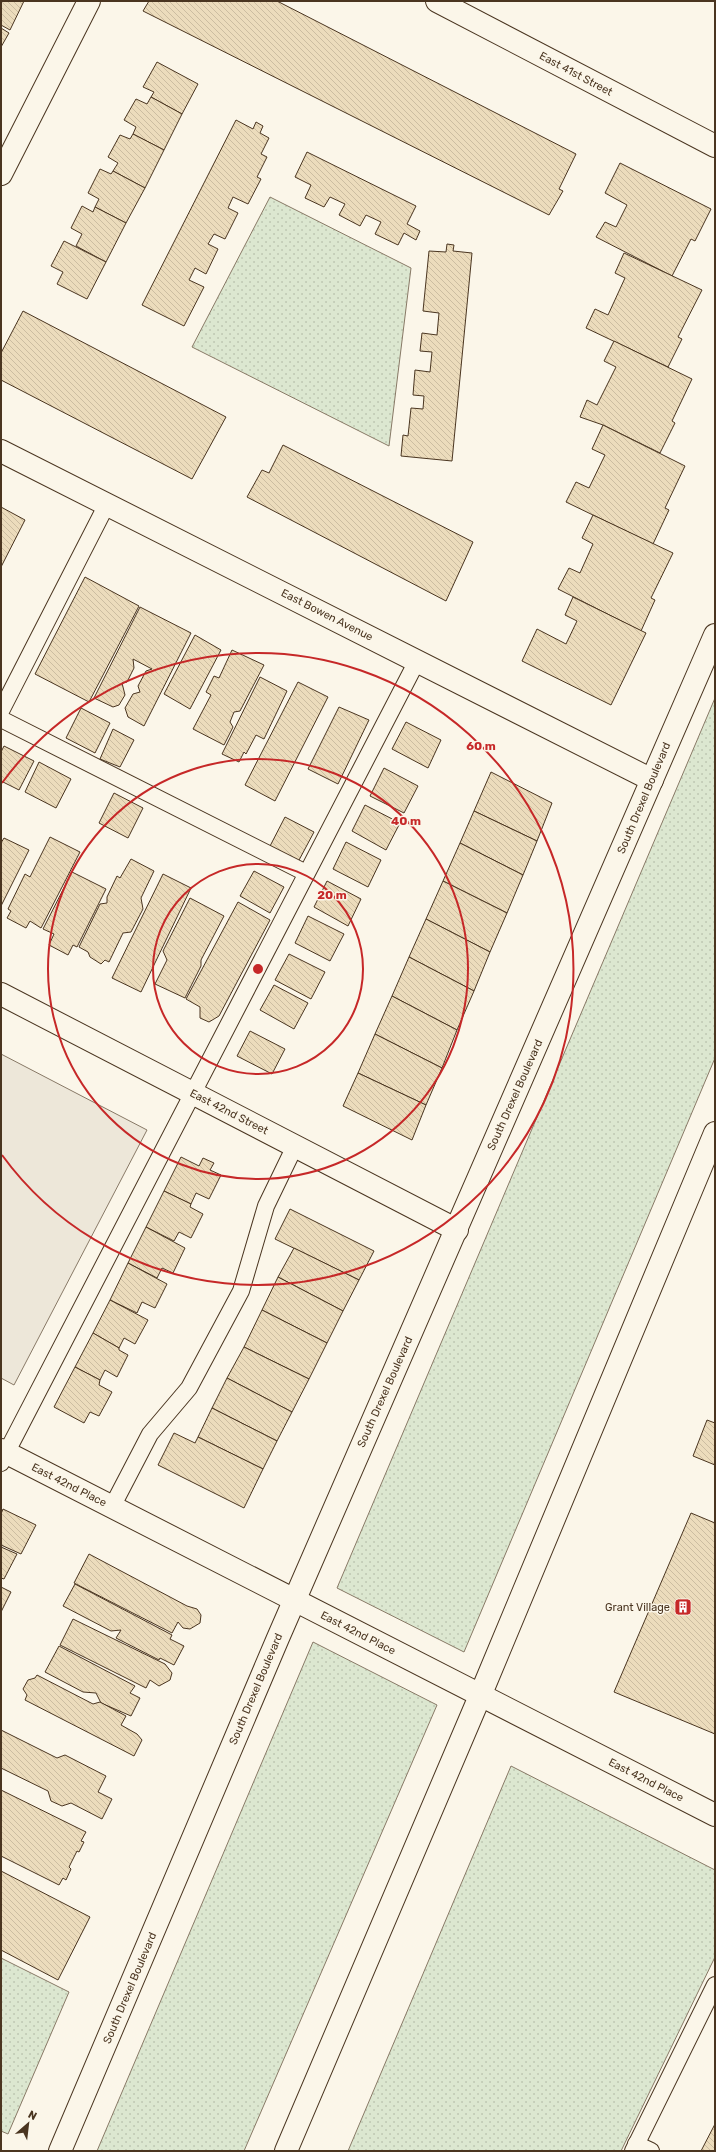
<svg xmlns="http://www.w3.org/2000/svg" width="716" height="2152" viewBox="0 0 716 2152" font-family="Rubik,sans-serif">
	<defs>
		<pattern id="grass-dots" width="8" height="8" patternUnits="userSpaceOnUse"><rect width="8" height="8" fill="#dce7d0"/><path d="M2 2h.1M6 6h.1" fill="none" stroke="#bec7b2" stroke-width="1.8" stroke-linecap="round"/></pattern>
		<pattern id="building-back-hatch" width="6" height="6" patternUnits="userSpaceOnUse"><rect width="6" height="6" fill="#ecdcbc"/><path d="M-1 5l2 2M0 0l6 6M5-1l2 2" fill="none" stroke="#ccbda1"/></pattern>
	</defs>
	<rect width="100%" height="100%" fill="#fbf6e9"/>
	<g fill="url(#grass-dots)" stroke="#887966">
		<path d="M 270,197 L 411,268 L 389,446 L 192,347 Z"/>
		<path d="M 715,698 L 715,1058 L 464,1652 L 337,1588 Z"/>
		<path d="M 313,1642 L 437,1705 L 244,2151 L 97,2151 Z"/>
		<path d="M 511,1766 L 715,1870 L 715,1957 L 621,2151 L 348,2151 Z"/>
		<path d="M 1,1958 L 69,1992 L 8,2134 L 1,2131 Z"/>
	</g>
	<path fill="#ede7d9" stroke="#887966" d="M 1,1054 L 147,1130 L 14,1385 L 1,1378 Z"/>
	<g fill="url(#building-back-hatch)" stroke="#4a3520">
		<path d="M 1,1 L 24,1 L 10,30 L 1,25 Z"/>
		<path d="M 149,1 L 277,1 L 576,154 L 559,189 L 563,191 L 549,215 L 143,11 Z"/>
		<path d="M 1,28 L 9,33 L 1,47 Z"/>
		<path d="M 157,62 L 198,84 L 182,114 L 151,97 L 154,92 L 143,87 Z"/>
		<path d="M 151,97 L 182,114 L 164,150 L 133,134 L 136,127 L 124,120 L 136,99 L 147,104 Z"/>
		<path d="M 236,120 L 253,129 L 256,122 L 263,126 L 260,133 L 269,138 L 261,154 L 267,157 L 257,177 L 261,179 L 248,204 L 233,197 L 228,208 L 238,213 L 225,239 L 214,234 L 208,244 L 218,249 L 206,274 L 195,268 L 189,280 L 204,287 L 184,326 L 142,305 Z"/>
		<path d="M 133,134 L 164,150 L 145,188 L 113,171 L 118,163 L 108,157 L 120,135 L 130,139 Z"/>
		<path d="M 307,152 L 416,206 L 407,224 L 420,231 L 416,240 L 404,233 L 398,245 L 375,234 L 381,222 L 366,215 L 360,226 L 339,215 L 345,204 L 330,197 L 324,207 L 305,198 L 311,185 L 295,177 Z"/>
		<path d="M 620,163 L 711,209 L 695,241 L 691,239 L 672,276 L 596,237 L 605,222 L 616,227 L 627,205 L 605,193 Z"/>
		<path d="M 100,169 L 111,174 L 113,171 L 145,188 L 126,223 L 95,207 L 99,199 L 88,193 Z"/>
		<path d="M 82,206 L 93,212 L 95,207 L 126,223 L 106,262 L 76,246 L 82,234 L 71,228 Z"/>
		<path d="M 64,241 L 106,262 L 87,299 L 57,284 L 63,272 L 51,266 Z"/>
		<path d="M 447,244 L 454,245 L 453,251 L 472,253 L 452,461 L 401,456 L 403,435 L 408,436 L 411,408 L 423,409 L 424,396 L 413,395 L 415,370 L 430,372 L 432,352 L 420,351 L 422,333 L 437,335 L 439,313 L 423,311 L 429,251 L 446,252 Z"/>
		<path d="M 624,253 L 702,290 L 678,337 L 682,339 L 668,367 L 586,328 L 595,309 L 608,315 L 625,278 L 615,273 Z"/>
		<path d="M 23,311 L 226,417 L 192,479 L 1,380 L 1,353 Z"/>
		<path d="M 614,341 L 692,379 L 672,421 L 675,423 L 660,453 L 603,425 L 580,417 L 587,400 L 597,405 L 616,367 L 604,361 Z"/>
		<path d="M 603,425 L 685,466 L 665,508 L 669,510 L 653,544 L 566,502 L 576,482 L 589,488 L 605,455 L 592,449 Z"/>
		<path d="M 283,445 L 473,542 L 446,601 L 247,497 L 262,470 L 269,473 Z"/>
		<path d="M 1,507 L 25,520 L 1,567 Z"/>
		<path d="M 593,515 L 673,553 L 651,598 L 655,600 L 641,631 L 558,589 L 569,568 L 580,573 L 593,544 L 582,538 Z"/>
		<path d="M 85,577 L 139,606 L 89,702 L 35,674 Z"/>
		<path d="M 573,597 L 646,633 L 611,705 L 522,661 L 537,629 L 566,644 L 577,621 L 565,615 Z"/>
		<path d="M 140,607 L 191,633 L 144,726 L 128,717 L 125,708 L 133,694 L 140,692 L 138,686 L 146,671 L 152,669 L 133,659 L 134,668 L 127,682 L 122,683 L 125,695 L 119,705 L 113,707 L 94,698 Z"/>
		<path d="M 195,635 L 221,650 L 190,709 L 164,694 Z"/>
		<path d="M 232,650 L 264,665 L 240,711 L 234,712 L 230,722 L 233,727 L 224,745 L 193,729 L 211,695 L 206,692 L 214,676 L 219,678 Z"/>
		<path d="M 260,677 L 287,691 L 264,739 L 256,735 L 246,754 L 244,752 L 239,762 L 222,754 Z"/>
		<path d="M 298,682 L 328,697 L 275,801 L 245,785 Z"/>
		<path d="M 339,707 L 369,720 L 338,784 L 308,769 Z"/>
		<path d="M 81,708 L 110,723 L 95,753 L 66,738 Z"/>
		<path d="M 406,722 L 441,740 L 428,768 L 392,749 Z"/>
		<path d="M 113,729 L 134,740 L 120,767 L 100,759 Z"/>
		<path d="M 4,746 L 34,761 L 19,790 L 1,781 L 1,752 Z"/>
		<path d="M 39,762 L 71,779 L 56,808 L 25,792 Z"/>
		<path d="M 384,768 L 418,786 L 404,813 L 370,796 Z"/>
		<path d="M 491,772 L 552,803 L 537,841 L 474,811 Z"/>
		<path d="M 114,793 L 143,808 L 128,838 L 99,823 Z"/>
		<path d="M 365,805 L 400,823 L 386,850 L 352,831 Z"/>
		<path d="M 474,811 L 537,841 L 523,875 L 460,843 Z"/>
		<path d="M 285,817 L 314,832 L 298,862 L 269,848 Z"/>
		<path d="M 50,837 L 80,852 L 41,928 L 30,921 L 26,928 L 7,918 L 11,911 L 8,909 L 25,874 L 30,877 Z"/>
		<path d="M 4,838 L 29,850 L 1,906 L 1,843 Z"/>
		<path d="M 346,842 L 381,860 L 368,887 L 333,869 Z"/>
		<path d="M 460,843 L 523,875 L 507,913 L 443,881 Z"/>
		<path d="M 131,859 L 154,871 L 141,898 L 143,909 L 131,932 L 123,933 L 109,962 L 105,960 L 101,964 L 90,957 L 88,952 L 79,947 L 100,904 L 107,903 L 107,897 L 117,876 L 120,878 Z"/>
		<path d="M 254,871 L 284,887 L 270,913 L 240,896 Z"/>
		<path d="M 72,872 L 106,889 L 77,947 L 73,945 L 68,955 L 49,945 L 54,934 L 43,929 Z"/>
		<path d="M 163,874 L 191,888 L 141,992 L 112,978 Z"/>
		<path d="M 327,881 L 361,899 L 348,926 L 314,907 Z"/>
		<path d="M 443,881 L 507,913 L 490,952 L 426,919 Z"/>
		<path d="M 190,898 L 224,916 L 201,960 L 201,966 L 185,998 L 155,984 L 167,960 L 163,951 Z"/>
		<path d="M 238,902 L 270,920 L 219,1016 L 209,1022 L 200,1018 L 200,1007 L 186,999 Z"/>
		<path d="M 308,916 L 344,934 L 330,961 L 295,943 Z"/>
		<path d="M 426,919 L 490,952 L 474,991 L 409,957 Z"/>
		<path d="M 289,954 L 325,972 L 311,999 L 275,980 Z"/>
		<path d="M 409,957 L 474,991 L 457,1030 L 392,996 Z"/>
		<path d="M 274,985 L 308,1003 L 294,1029 L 260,1010 Z"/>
		<path d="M 392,996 L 457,1030 L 442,1068 L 375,1034 Z"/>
		<path d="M 250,1031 L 285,1049 L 272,1074 L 237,1056 Z"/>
		<path d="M 375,1034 L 442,1068 L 426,1105 L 358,1073 Z"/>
		<path d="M 358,1073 L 426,1105 L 412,1140 L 343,1106 Z"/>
		<path d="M 181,1157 L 199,1166 L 203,1158 L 214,1163 L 210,1170 L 221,1175 L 209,1199 L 196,1193 L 191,1204 L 164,1191 Z"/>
		<path d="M 164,1191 L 191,1204 L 190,1207 L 203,1214 L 191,1238 L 179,1232 L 174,1241 L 146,1227 Z"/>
		<path d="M 290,1209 L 374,1251 L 359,1280 L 275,1239 Z"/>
		<path d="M 146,1227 L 185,1248 L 173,1273 L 162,1268 L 157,1278 L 128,1263 Z"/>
		<path d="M 294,1248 L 359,1280 L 343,1311 L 278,1277 Z"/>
		<path d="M 128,1263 L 167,1284 L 155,1308 L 142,1302 L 137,1313 L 110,1300 Z"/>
		<path d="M 278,1277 L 343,1311 L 327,1343 L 262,1310 Z"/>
		<path d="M 110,1300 L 148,1320 L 135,1344 L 124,1338 L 119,1348 L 93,1333 Z"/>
		<path d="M 262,1310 L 327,1343 L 309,1379 L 244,1347 Z"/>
		<path d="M 93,1333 L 119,1348 L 119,1350 L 128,1355 L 117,1377 L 105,1370 L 100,1380 L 75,1367 Z"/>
		<path d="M 244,1347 L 309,1379 L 292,1412 L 227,1378 Z"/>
		<path d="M 75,1367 L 100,1380 L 99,1385 L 112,1392 L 99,1416 L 90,1412 L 84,1423 L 54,1407 Z"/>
		<path d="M 227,1378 L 292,1412 L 277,1441 L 212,1408 Z"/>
		<path d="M 212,1408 L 277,1441 L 263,1469 L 198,1437 Z"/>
		<path d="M 707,1420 L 715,1423 L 715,1465 L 693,1456 Z"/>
		<path d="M 174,1433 L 195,1443 L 198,1437 L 263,1469 L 244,1508 L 158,1465 Z"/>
		<path d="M 3,1509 L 36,1525 L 21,1554 L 1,1545 L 1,1514 Z"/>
		<path d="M 691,1513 L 715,1523 L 715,1734 L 614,1692 Z"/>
		<path d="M 1,1547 L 17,1554 L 4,1579 L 1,1578 Z"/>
		<path d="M 89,1554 L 187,1606 L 197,1609 L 201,1615 L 200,1623 L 190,1629 L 183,1628 L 178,1622 L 172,1633 L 74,1583 Z"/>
		<path d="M 75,1584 L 172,1635 L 170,1639 L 184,1646 L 174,1665 L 160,1658 L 159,1660 L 116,1638 L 121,1630 L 111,1631 L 63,1606 Z"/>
		<path d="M 1,1587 L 11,1592 L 1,1612 Z"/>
		<path d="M 73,1619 L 165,1664 L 172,1673 L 170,1680 L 159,1686 L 150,1680 L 146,1688 L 60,1645 Z"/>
		<path d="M 59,1646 L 135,1686 L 130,1693 L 140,1698 L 131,1716 L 101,1703 L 96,1693 L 83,1692 L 45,1672 Z"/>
		<path d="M 37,1675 L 93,1704 L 100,1702 L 126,1716 L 121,1725 L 137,1734 L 142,1740 L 134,1756 L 25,1700 L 27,1695 L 23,1689 L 28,1680 L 35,1678 Z"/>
		<path d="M 1,1730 L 57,1758 L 65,1755 L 106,1776 L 98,1792 L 112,1799 L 102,1819 L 71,1803 L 62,1806 L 51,1801 L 48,1791 L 1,1768 Z"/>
		<path d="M 1,1790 L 86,1832 L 81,1841 L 84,1842 L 79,1852 L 77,1851 L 69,1867 L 71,1869 L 66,1880 L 63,1878 L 59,1885 L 1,1856 Z"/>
		<path d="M 1,1871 L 90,1917 L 58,1980 L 1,1950 Z"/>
		<path d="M 715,2124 L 715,2151 L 701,2151 Z"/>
	</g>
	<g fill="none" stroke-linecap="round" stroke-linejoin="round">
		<g stroke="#4a3520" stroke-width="18">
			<g id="service">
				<path d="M 1,711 L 107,504"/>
				<path d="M 1,719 L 306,873"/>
				<path d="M 1,1463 L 417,661"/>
				<path d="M 112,1507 L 150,1434 L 189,1388 L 241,1291 L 266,1206 L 295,1146"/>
				<path d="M 636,2144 L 651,2151"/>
				<path d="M 633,2151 L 715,1985"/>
			</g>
		</g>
		<g stroke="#4a3520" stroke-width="24">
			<g id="minor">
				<path d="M 437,1 L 715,146"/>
				<path d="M 1,451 L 652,780"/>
				<path d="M 1,994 L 457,1230"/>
				<path d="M 1,1450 L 715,1815"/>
			</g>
		</g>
		<g stroke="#4a3520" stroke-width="24">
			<g id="tertiary">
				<path d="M 60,2151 L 278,1638 L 715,635"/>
				<path d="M 286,2151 L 480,1696 L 715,1133"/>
			</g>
		</g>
		<g stroke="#4a3520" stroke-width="24">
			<path id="secondary" d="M 1,174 L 89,1"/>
		</g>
		<use href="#service" stroke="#fbf6e9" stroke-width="16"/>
		<use href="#minor" stroke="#fbf6e9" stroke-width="22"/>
		<use href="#tertiary" stroke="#fbf6e9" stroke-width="22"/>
		<use href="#secondary" stroke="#fbf6e9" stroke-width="22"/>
	</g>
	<g fill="none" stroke="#c62828" stroke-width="2">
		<circle cx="258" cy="969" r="105"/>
		<circle cx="258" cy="969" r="210"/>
		<path d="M2 783A316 316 0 1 1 2 1155"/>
	</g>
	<defs>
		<g id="building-square" transform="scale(0.9)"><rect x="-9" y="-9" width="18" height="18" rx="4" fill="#c62828" stroke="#fbf6e9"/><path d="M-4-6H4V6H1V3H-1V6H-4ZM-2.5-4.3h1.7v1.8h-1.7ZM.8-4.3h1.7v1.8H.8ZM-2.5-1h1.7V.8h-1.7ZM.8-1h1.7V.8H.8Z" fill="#fff"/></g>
	</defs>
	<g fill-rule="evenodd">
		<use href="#building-square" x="683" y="1607"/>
	</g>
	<g text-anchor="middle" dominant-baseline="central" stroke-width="3" stroke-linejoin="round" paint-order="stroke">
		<g font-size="11" fill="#4a3520" stroke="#fbf6e9">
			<text transform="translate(576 74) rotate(28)">East 41st Street</text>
			<text transform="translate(327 615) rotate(27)">East Bowen Avenue</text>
			<text transform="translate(644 798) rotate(-67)">South Drexel Boulevard</text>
			<text transform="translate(515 1095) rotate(-66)">South Drexel Boulevard</text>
			<text transform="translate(229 1112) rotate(27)">East 42nd Street</text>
			<text transform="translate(385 1392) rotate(-66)">South Drexel Boulevard</text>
			<text transform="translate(69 1485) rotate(27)">East 42nd Place</text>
			<text transform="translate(358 1633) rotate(27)">East 42nd Place</text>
			<text transform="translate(256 1689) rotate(-67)">South Drexel Boulevard</text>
			<text transform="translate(646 1780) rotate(27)">East 42nd Place</text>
			<text transform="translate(130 1988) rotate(-67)">South Drexel Boulevard</text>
		</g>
		<g font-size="11" fill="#4a3520" stroke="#fbf6e9" text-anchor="end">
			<text x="670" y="1607">Grant Village</text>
		</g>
	</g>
	<circle cx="258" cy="969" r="6" fill="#c62828" stroke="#fbf6e9" stroke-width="2"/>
	<g font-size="12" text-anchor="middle" font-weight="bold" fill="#c62828" stroke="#fbf6e9" stroke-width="3" stroke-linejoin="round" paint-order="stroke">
		<text x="481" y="750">60 m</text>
		<text x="406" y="825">40 m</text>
		<text x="332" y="899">20 m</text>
	</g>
	<rect width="716" height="2152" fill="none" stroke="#4a3520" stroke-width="4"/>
	<g transform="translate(28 2124) rotate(28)" stroke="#fbf6e9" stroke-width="3" paint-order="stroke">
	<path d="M0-3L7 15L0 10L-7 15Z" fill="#4a3520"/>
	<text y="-6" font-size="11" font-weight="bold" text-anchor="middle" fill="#4a3520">N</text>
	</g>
</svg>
